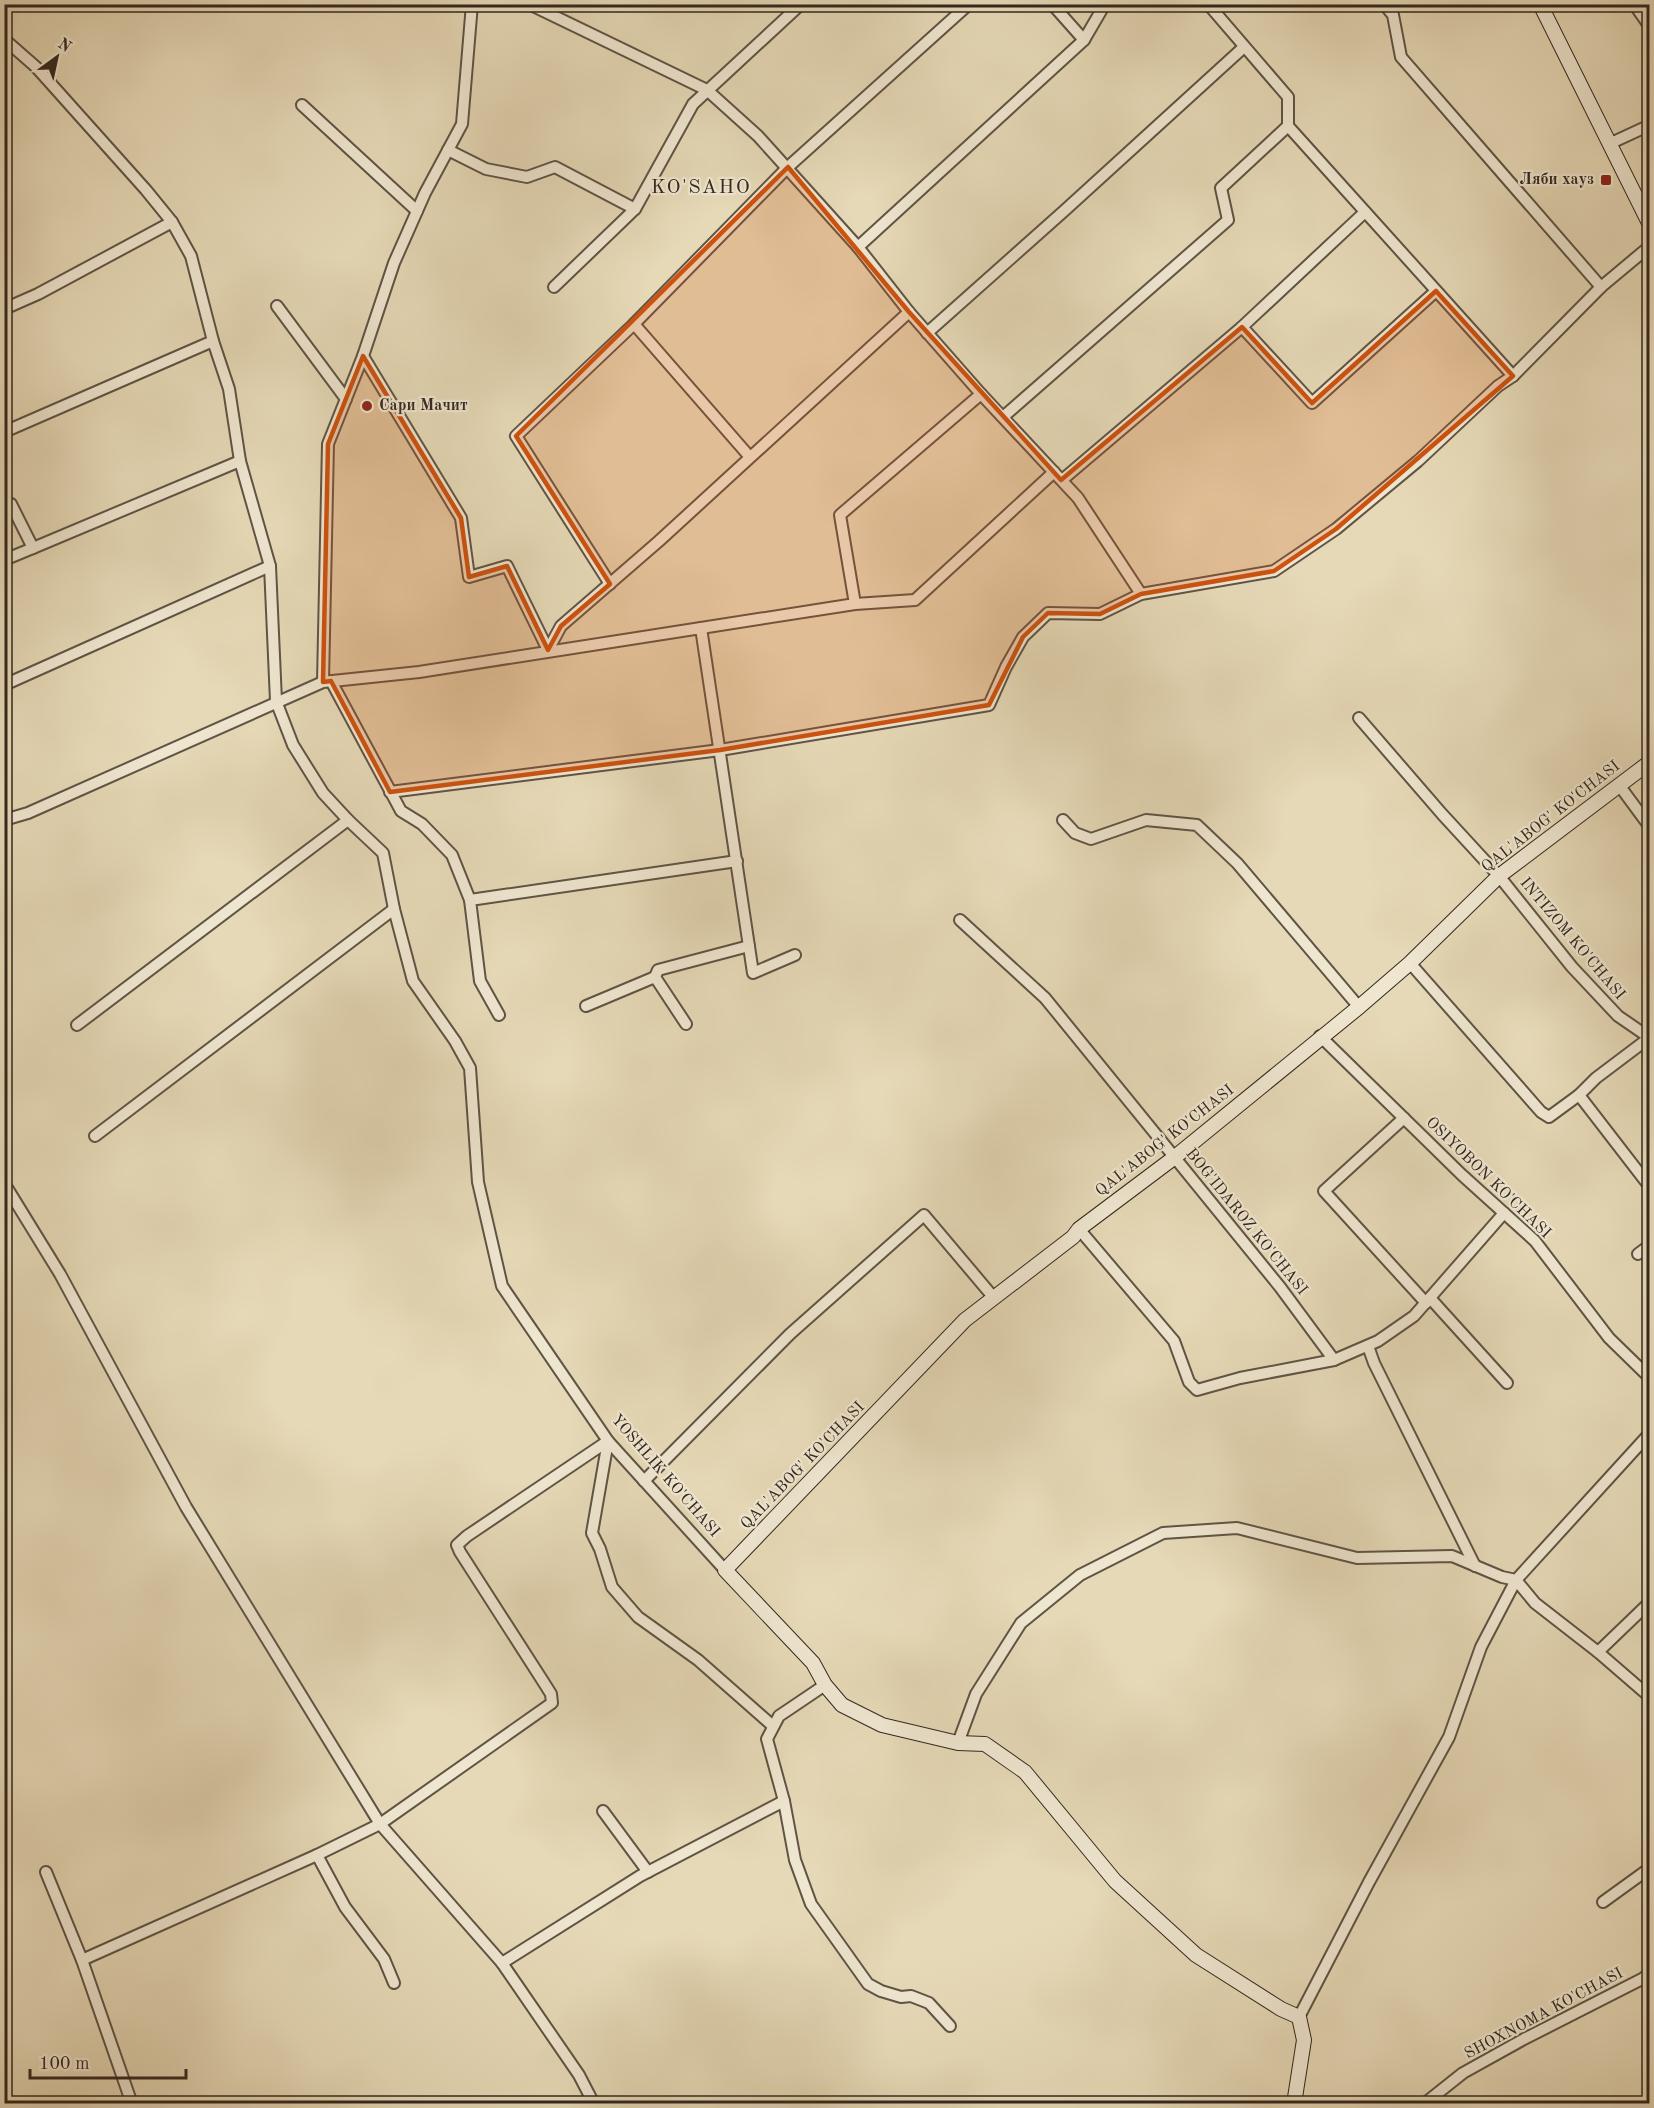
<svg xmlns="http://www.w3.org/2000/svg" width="1654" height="2108" viewBox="0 0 1654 2108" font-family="'Old Standard TT',serif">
	<rect width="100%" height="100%" fill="#e6d9b7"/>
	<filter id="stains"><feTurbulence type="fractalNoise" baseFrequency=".00333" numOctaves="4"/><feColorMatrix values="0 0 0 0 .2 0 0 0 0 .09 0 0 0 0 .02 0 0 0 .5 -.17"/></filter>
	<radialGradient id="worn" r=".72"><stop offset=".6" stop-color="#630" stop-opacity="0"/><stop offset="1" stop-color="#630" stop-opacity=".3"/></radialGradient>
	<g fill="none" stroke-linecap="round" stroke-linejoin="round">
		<g stroke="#5f5445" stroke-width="14">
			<g id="street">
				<path d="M 529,4 L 707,90 L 758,136 L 858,247 L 909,312 L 981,394 L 1078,498 L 1141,594"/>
				<path d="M 1052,4 L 1084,40"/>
				<path d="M 1208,4 L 1288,97 L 1288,126 L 1513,376"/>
				<path d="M 1384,4 L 1393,15 L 1401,57 L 1601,287"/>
				<path d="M 1634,4 L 1650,27"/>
				<path d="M 4,39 L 36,67 L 146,190 L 172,222 L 191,256 L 213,341 L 229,389 L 240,461 L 270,566 L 276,701 L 293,745 L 323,793 L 348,820 L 383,853 L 394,909 L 413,981 L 455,1041 L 470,1068 L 478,1182 L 502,1286 L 608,1441 L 725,1570"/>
				<path d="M 302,105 L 417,211"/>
				<path d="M 1609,144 L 1650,125"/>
				<path d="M 448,150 L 486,169 L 527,177 L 555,167 L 635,209 L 693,104 L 801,4"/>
				<path d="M 1365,212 L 1242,327 L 1312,403 L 1436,291"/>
				<path d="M 858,247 L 1084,40 L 1105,4"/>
				<path d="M 554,287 L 635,209"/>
				<path d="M 277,306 L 346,399"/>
				<path d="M 4,309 L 38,294 L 172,222"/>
				<path d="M 634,324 L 749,456"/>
				<path d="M 927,333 L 1064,211 L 1244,47"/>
				<path d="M 363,356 L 461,518 L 469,577 L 507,566 L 548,650"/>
				<path d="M 1003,417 L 1228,220 L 1221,188 L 1288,126"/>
				<path d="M 4,432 L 213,341"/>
				<path d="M 1062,480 L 1242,327"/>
				<path d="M 11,504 L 33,548 L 240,461"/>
				<path d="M 4,560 L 33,548"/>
				<path d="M 610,584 L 516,436 L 634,324 L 788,167 L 969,4"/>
				<path d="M 855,604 L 915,600 L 1054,472"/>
				<path d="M 701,628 L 855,604 L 840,515 L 981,394"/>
				<path d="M 548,650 L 561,626 L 659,541 L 909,312"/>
				<path d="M 331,681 L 401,811 L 422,824 L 452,855 L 470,900"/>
				<path d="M 323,682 L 328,444 L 363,356 L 394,263 L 425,193 L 462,124 L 472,4"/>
				<path d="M 4,685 L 270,566"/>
				<path d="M 1359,718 L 1442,814 L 1499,876 L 1572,967 L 1618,1016 L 1650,1038"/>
				<path d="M 1619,785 L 1650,827"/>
				<path d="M 390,792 L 720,750 L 989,705 L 1006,667 L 1023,637 L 1048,613 L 1100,614 L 1141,594 L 1274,571 L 1336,529 L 1418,461 L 1498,386 L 1513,376 L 1601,287 L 1650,246"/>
				<path d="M 4,820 L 28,813 L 323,682 L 419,672 L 701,628 L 753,973 L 795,955"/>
				<path d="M 1063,820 L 1075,833 L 1091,839 L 1146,820 L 1197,825 L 1237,863 L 1359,1007"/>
				<path d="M 960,920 L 1045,998 L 1280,1287 L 1334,1360"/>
				<path d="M 1410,963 L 1541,1112 L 1549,1117 L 1579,1095"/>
				<path d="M 586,1006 L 655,977"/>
				<path d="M 499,1015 L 480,981 L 470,900 L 737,861"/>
				<path d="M 686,1024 L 655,977 L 658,970 L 749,946"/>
				<path d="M 77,1025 L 348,820"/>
				<path d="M 1320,1036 L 1462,1175 L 1535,1241 L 1609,1338 L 1650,1378"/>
				<path d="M 1649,1038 L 1596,1078 L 1579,1095 L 1650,1187"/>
				<path d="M 1404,1118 L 1324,1191 L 1426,1303"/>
				<path d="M 95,1136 L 394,909"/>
				<path d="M 4,1183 L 60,1274 L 186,1507 L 380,1824 L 502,1963 L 579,2075 L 594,2104"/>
				<path d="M 1079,1229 L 1174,1341 L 1189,1382 L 1197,1390 L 1240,1378 L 1334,1360 L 1378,1341 L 1414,1316 L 1504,1213"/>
				<path d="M 1638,1254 L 1650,1245"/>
				<path d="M 1430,1298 L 1507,1383"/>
				<path d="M 1368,1346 L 1374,1363 L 1475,1566"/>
				<path d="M 644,1481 L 790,1334 L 924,1215 L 994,1298"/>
				<path d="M 1598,1652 L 1650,1602"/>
				<path d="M 825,1685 L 779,1716 L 767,1739 L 784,1801 L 795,1860 L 811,1904 L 868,1984 L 881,1991 L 901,1997 L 911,1996 L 929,2003 L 950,2026"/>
				<path d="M 958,1743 L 976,1694 L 1021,1623 L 1080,1575 L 1163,1533 L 1237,1528 L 1357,1558 L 1452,1556 L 1502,1577 L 1516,1580 L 1650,1433"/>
				<path d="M 603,1811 L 648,1872"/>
				<path d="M 317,1855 L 345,1907 L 384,1959 L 394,1983"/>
				<path d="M 46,1872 L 82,1960 L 132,2104"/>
				<path d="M 1603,1902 L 1650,1868"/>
				<path d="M 82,1960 L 317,1855 L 380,1824 L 552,1703 L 551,1694 L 546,1686 L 460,1552 L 457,1545 L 467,1536 L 608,1441 L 592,1533 L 600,1549 L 612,1587 L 638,1617 L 698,1660 L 773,1726"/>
				<path d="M 502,1963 L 640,1876 L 784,1801"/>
				<path d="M 1299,2017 L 1369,1882 L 1449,1737 L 1481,1647 L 1516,1580 L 1535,1603 L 1598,1652 L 1650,1697"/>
				<path d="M 1424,2104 L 1463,2073 L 1524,2039 L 1642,1979 L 1650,1973"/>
			</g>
		</g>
		<g stroke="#32281f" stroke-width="16">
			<g id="secondary">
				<path d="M 1540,4 L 1650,225"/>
				<path d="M 1294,2104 L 1304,2040 L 1299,2017 L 1281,2009 L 1196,1955 L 1115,1881 L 1025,1772 L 985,1744 L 958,1743 L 882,1725 L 842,1705 L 825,1685 L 813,1663 L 725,1570 L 965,1320 L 1073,1237 L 1079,1229 L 1175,1157 L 1359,1007 L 1410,963 L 1499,876 L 1650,762"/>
			</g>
		</g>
		<use href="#street" stroke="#efe6d0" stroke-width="10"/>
		<use href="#secondary" stroke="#efe6d0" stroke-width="14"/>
	</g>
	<path fill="#cd520f" fill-opacity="0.2" stroke="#cd520f" stroke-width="4.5" stroke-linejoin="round" d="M 788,167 L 909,312 L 1061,480 L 1242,327 L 1312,403 L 1436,291 L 1513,376 L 1336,529 L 1274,571 L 1141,594 L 1100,614 L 1048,613 L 1023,637 L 989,705 L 720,750 L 390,792 L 331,681 L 323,682 L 328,444 L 363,356 L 461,518 L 469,577 L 507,566 L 548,650 L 561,626 L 610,584 L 516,436 Z"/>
	<g fill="#8f2418" stroke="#efe6d0" stroke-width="2">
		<rect x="1600" y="174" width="12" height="12" rx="3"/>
		<circle cx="367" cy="406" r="6"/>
	</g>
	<g text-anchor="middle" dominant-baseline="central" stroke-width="4.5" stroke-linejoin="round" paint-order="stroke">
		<g font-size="16" font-weight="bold" fill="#32281f" stroke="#efe6d0" text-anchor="end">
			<text x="1594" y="180">Ляби хауз</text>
			<text x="379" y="406" text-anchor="start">Сари Мачит</text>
		</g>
		<g font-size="16" fill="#32281f" stroke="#efe6d0">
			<text transform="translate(1551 817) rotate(-38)">QAL'ABOG' KO'CHASI</text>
			<text transform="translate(1572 939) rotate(50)">INTIZOM KO'CHASI</text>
			<text transform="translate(1165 1141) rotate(-38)">QAL'ABOG' KO'CHASI</text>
			<text transform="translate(1488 1178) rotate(44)">OSIYOBON KO'CHASI</text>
			<text transform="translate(1246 1222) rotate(51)">BOG'IDAROZ KO'CHASI</text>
			<text transform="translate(803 1466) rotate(-46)">QAL'ABOG' KO'CHASI</text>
			<text transform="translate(665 1476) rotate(49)">YOSHLIK KO'CHASI</text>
			<text transform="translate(1544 2014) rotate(-28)">SHOXNOMA KO'CHASI</text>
		</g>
		<g font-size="20" letter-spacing="1.5" fill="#32281f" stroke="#efe6d0">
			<text x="701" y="188">KO'SAHO</text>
		</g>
	</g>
	<rect width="1654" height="2108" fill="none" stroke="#e6d9b7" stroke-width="24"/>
	<rect x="6" y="6" width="1642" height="2096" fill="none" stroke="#32281f" stroke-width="3"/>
	<rect x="12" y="12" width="1630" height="2084" fill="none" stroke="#32281f" stroke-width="1.5"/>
	<g transform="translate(57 57) rotate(33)" stroke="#efe6d0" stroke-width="4.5" paint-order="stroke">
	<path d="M0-4.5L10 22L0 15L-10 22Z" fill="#32281f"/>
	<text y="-9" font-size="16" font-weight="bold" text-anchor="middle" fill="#32281f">N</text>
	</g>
	<path d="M30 2069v9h156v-9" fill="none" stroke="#32281f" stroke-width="3"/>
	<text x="39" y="2069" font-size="18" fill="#32281f" stroke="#efe6d0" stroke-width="4.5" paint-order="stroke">100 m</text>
	<rect width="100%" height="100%" filter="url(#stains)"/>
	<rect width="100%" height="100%" fill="url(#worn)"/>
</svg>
